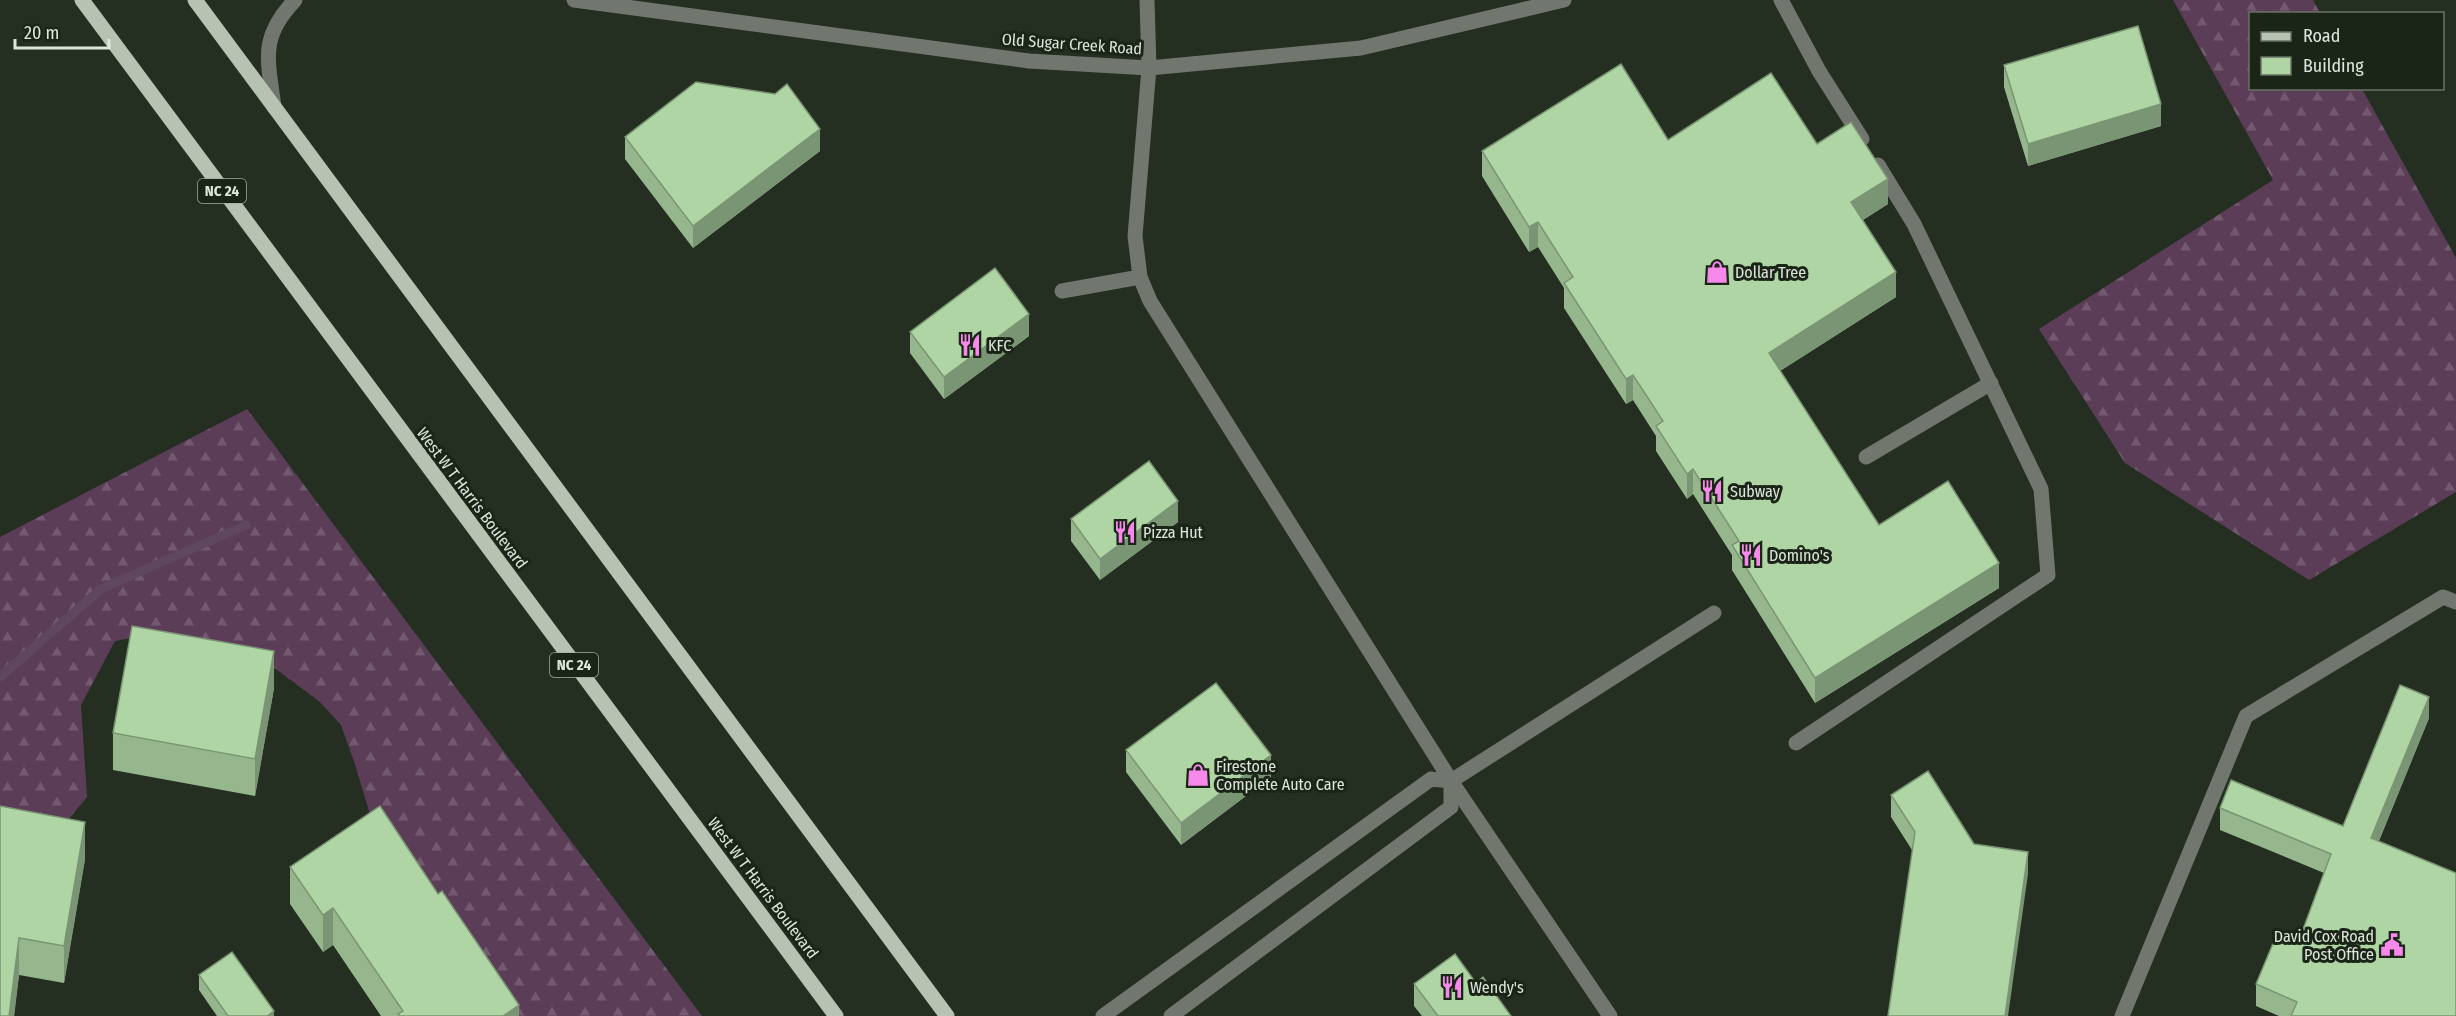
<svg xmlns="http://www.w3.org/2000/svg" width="2456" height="1016" viewBox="0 0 2456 1016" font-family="'Fira Sans Condensed',sans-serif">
	<defs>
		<pattern id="forest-firs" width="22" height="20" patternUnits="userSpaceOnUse" patternTransform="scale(1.5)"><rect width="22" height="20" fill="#5c3d58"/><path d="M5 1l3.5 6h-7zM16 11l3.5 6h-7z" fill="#73596f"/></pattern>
	</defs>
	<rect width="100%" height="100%" fill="#242e21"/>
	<g fill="url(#forest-firs)">
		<path d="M 2173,0 L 2313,0 L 2320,13 L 2250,14 L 2250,88 L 2362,89 L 2456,258 L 2456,492 L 2309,580 L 2125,463 L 2039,329 L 2273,180 Z"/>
		<path d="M 247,409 L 702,1016 L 517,1016 L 372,821 L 355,764 L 341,725 L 320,702 L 276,669 L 242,654 L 165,632 L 115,641 L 81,705 L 87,797 L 67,821 L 0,809 L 0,537 Z"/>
	</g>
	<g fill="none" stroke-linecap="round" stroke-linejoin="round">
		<path stroke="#5f485d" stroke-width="9" d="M 0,677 L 101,589 L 246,525"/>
		<g stroke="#71766f" stroke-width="15">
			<path d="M 574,0 L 1029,61 L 1149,68 L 1361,48 L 1564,0"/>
			<path d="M 1147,0 L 1149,68 L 1135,236 L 1140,277 L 1150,301 L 1451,781 L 1610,1016"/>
			<path d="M 1781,0 L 1819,71 L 1862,139"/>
			<path d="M 274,107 C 268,59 259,38 295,0"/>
			<path d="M 1062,291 L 1140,277"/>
			<path d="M 1866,457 L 1991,383"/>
			<path d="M 1796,743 L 2048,575 L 2041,489 L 1914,224 L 1878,165"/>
			<path d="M 1103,1016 L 1431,779 L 1451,781 L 1714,613"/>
			<path d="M 1171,1016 L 1451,807 L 1451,781"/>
			<path d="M 2122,1016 L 2246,716 L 2443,597 L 2456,602"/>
		</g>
		<g stroke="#b7c2b3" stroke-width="15">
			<path d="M 82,0 L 836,1016"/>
			<path d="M 195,0 L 947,1016"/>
		</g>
	</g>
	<g fill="#96b78d">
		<path d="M 2004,65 L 2161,126 L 2028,166 L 2004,87 Z"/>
		<path d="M 625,137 L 820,151 L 693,248 L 625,159 Z"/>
		<path d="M 1668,140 L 1817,144 L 1888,204 L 1863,220 L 1896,297 L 1780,371 L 1879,525 L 1999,588 L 1815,703 L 1732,570 L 1732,555 L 1693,494 L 1687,499 L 1656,451 L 1656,436 L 1633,400 L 1626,404 L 1564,308 L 1564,288 L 1538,247 L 1529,252 L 1482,176 L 1482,151 Z"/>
		<path d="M 910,332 L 1029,336 L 944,399 L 910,353 Z"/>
		<path d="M 1071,519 L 1178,522 L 1100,580 L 1071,541 Z"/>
		<path d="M 274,688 L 255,796 L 113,770 L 113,733 Z"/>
		<path d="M 2429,718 L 2379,841 L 2456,1016 L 2279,1016 L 2256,1006 L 2256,984 L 2298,943 L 2324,873 L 2220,830 L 2220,808 L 2343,826 Z"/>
		<path d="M 1126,750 L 1271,777 L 1181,845 L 1126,772 Z"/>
		<path d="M 1891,795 L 1974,844 L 2028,874 L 1912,850 L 1891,817 Z"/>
		<path d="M 0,806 L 85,859 L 64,983 L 19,975 L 14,1016 L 0,1016 Z"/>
		<path d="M 290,867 L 519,1016 L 381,1016 L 333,945 L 323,952 L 290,904 Z"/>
		<path d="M 199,975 L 274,1016 L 217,1016 L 199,990 Z"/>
		<path d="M 1476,983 L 1511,1016 L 1422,1016 L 1414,1006 L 1414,984 Z"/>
	</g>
	<g fill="#7a9573">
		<path d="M 2161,104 L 2161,126 L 2028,166 L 2028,144 Z"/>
		<path d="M 820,129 L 820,151 L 693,248 L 693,226 Z"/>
		<path d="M 1888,179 L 1888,204 L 1851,227 L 1851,202 Z"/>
		<path d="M 1538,222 L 1538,247 L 1529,252 L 1529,227 Z"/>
		<path d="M 1896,272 L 1896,297 L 1769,378 L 1769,353 Z"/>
		<path d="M 1029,314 L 1029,336 L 944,399 L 944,377 Z"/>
		<path d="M 1633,375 L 1633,400 L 1626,404 L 1626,379 Z"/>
		<path d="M 1693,469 L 1693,494 L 1687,499 L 1687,474 Z"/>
		<path d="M 1178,501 L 1178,522 L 1100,580 L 1100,559 Z"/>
		<path d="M 1999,563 L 1999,588 L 1815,703 L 1815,678 Z"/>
		<path d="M 274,651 L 274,688 L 255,796 L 255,759 Z"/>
		<path d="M 2429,697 L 2429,718 L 2371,860 L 2371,838 Z"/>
		<path d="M 1271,755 L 1271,777 L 1181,845 L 1181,823 Z"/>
		<path d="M 85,822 L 85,859 L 64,983 L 64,946 Z"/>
		<path d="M 2028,852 L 2028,874 L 2008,1016 L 2005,1016 Z"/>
		<path d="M 333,908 L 333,945 L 323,952 L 323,915 Z"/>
		<path d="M 19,938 L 19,975 L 14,1016 L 9,1016 Z"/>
		<path d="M 519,1005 L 519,1016 L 503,1016 Z"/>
		<path d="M 274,1011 L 274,1016 L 267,1016 Z"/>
	</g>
	<g fill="#afd5a4" stroke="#7a9573" stroke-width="1.5">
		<path d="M 2138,26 L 2161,104 L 2028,144 L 2004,65 Z"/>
		<path d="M 1621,64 L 1668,140 L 1771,73 L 1817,144 L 1851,122 L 1888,179 L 1851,202 L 1896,272 L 1769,353 L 1879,525 L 1948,481 L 1999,563 L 1815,678 L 1732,545 L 1739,541 L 1693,469 L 1687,474 L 1656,426 L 1663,421 L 1633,375 L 1626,379 L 1564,283 L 1573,277 L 1538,222 L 1529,227 L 1482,151 Z"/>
		<path d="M 696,82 L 775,94 L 787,84 L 820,129 L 693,226 L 625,137 Z"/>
		<path d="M 995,268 L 1029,314 L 944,377 L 910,332 Z"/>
		<path d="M 1149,461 L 1178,501 L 1100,559 L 1071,519 Z"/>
		<path d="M 132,626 L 274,651 L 255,759 L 113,733 Z"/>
		<path d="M 1216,683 L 1271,755 L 1181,823 L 1126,750 Z"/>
		<path d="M 2400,685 L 2429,697 L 2371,838 L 2456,873 L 2456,1016 L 2291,1016 L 2297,1002 L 2256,984 L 2277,934 L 2298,943 L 2331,854 L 2220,808 L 2231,780 L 2343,826 Z"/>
		<path d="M 1928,771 L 1974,844 L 2028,852 L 2005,1016 L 1888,1016 L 1915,832 L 1891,795 Z"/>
		<path d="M 0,806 L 85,822 L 64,946 L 19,938 L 9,1016 L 0,1016 Z"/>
		<path d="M 380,806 L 438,894 L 442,891 L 519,1005 L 503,1016 L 400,1016 L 398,1014 L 403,1011 L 333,908 L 323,915 L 290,867 Z"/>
		<path d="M 232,952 L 274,1011 L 267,1016 L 228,1016 L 199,975 Z"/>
		<path d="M 1455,954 L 1476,983 L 1483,977 L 1511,1016 L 1438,1016 L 1414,984 Z"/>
	</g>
	<defs>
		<g id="shop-bare" transform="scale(1.8)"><path d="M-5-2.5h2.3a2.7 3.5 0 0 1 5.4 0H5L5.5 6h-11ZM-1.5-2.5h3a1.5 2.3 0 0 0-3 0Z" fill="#f788ec" stroke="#1a2517" stroke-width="2.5" paint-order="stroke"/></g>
		<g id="restaurant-bare" transform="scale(1.8)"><path d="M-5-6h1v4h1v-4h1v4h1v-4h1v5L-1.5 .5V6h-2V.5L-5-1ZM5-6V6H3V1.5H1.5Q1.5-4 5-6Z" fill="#f788ec" stroke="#1a2517" stroke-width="2.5" paint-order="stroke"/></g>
		<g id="civic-bare" transform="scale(1.8)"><path d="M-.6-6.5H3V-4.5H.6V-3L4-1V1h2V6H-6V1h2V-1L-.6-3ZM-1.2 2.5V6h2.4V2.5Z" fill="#f788ec" stroke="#1a2517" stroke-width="2.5" paint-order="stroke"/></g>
	</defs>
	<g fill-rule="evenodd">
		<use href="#shop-bare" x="1717" y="272"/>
		<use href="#restaurant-bare" x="970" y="345"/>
		<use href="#restaurant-bare" x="1712" y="491"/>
		<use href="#restaurant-bare" x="1125" y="532"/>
		<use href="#restaurant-bare" x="1751" y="555"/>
		<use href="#shop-bare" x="1198" y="775"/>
		<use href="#civic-bare" x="2392" y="945"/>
		<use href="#restaurant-bare" x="1452" y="987"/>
	</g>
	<g text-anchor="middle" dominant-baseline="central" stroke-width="6" stroke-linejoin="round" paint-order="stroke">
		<g fill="#1a2517" stroke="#a3aba1" stroke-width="1.5">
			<rect x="198" y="179" width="48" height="24" rx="4.5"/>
			<rect x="550" y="653" width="48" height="24" rx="4.5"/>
		</g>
		<g font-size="15" font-weight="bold" fill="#dee5dc">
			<text x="222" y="191">NC 24</text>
			<text x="574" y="665">NC 24</text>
		</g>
		<g font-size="16" fill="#dee5dc" stroke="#1a2517">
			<text transform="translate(1072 44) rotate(4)">Old Sugar Creek Road</text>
			<text transform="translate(472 498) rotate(53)">West W T Harris Boulevard</text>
			<text transform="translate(763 888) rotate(53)">West W T Harris Boulevard</text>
		</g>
		<g font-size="16" fill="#dee5dc" stroke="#1a2517" text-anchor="start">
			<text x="1735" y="272">Dollar Tree</text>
			<text x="988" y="345">KFC</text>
			<text x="1730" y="491">Subway</text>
			<text x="1143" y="532">Pizza Hut</text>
			<text x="1769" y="555">Domino's</text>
			<text x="1216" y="766">Firestone<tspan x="1216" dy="18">Complete Auto Care</tspan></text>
			<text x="2374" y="936" text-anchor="end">David Cox Road<tspan x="2374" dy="18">Post Office</tspan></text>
			<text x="1470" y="987">Wendy's</text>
		</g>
	</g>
	<rect x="2249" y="12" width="195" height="78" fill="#1a2517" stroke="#687266" stroke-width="1.5"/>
	<rect x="2261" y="32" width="30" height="9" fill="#b7c2b3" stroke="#687266" stroke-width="1.5"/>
	<text x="2303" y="42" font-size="18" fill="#dee5dc">Road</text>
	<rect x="2261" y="57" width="30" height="18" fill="#afd5a4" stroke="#687266" stroke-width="1.5"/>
	<text x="2303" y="72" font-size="18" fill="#dee5dc">Building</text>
	<path d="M15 39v9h94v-9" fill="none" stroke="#dee5dc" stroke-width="3"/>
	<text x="24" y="39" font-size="18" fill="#dee5dc" stroke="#1a2517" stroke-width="4.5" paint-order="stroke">20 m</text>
</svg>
